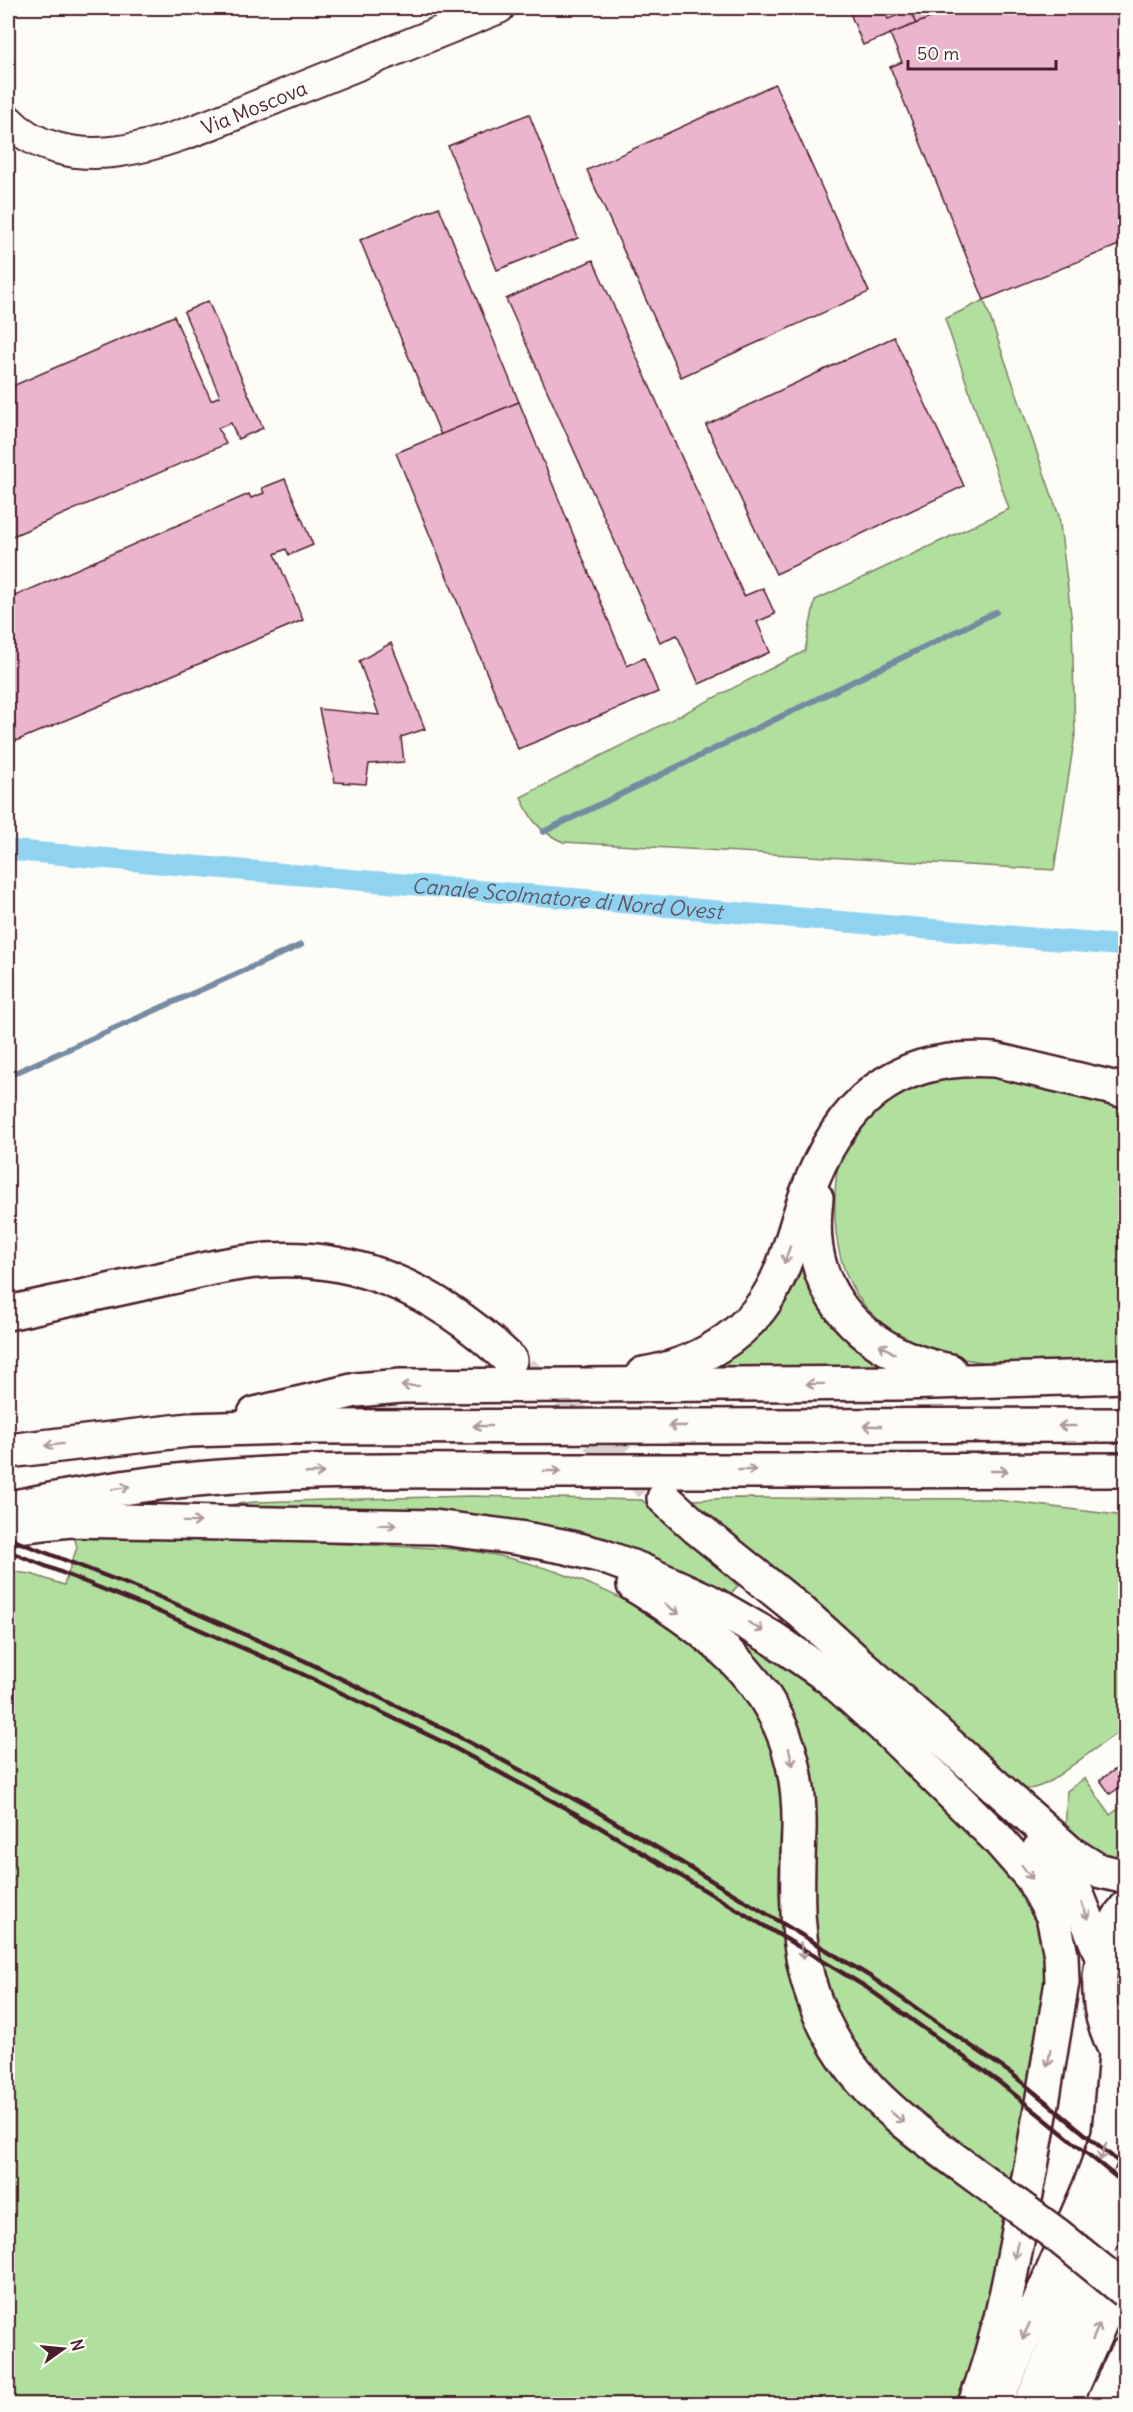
<svg xmlns="http://www.w3.org/2000/svg" width="1133" height="2412" viewBox="0 0 1133 2412" font-family="Delius,sans-serif">
	<rect width="100%" height="100%" fill="#fdfcf7"/>
	<filter id="ink" filterUnits="userSpaceOnUse"><feTurbulence type="fractalNoise" baseFrequency=".0167" numOctaves="2"/><feDisplacementMap in="SourceGraphic" scale="12" xChannelSelector="R" yChannelSelector="G"/><feConvolveMatrix kernelMatrix="1 2 1 2 8 2 1 2 1" color-interpolation-filters="sRGB"/></filter>
	<g filter="url(#ink)">
		<g fill="#b1df9e" stroke="#7e7f64" stroke-width="1.5">
			<path d="M 984,300 L 1059,516 L 1072,623 L 1075,735 L 1054,870 L 563,842 C 539,831 531,821 521,797 L 805,651 L 815,600 L 1009,509 L 945,319 Z"/>
			<path d="M 957,1075 L 986,1075 L 1125,1103 L 1125,1360 C 1052,1362 969,1376 903,1337 C 849,1307 833,1257 835,1199 C 835,1186 836,1171 840,1159 C 842,1153 846,1148 849,1143 C 874,1103 912,1085 957,1075 Z"/>
			<path d="M 808,1244 L 903,1369 L 710,1370 C 769,1337 787,1306 808,1244 Z"/>
			<path d="M 470,1496 L 642,1500 L 738,1586 L 730,1595 L 683,1570 L 631,1550 L 202,1508 L 254,1502 Z"/>
			<path d="M 736,1498 L 989,1499 L 1125,1516 L 1125,1727 L 1049,1782 C 1035,1789 1027,1791 1012,1787 L 691,1500 Z"/>
			<path d="M 72,1529 C 150,1533 229,1537 307,1542 C 344,1544 380,1546 416,1547 C 435,1548 455,1548 473,1551 C 562,1565 665,1608 726,1675 C 752,1703 777,1743 781,1782 C 784,1820 777,1858 779,1897 C 784,1973 805,2043 857,2101 C 884,2131 917,2156 949,2179 L 968,2152 L 920,2117 L 864,2064 L 821,1983 L 778,1693 L 756,1659 L 718,1625 L 788,1666 L 836,1704 L 996,1849 L 1044,1928 L 1048,1975 L 995,2304 L 958,2404 L 869,2404 L 849,2397 L 847,2404 L 8,2404 L 8,1571 L 31,1574 L 64,1585 L 77,1547 Z"/>
			<path d="M 1085,1778 L 1110,1815 L 1125,1804 L 1125,1864 L 1113,1864 L 1065,1836 L 1067,1791 Z"/>
			<path d="M 1125,1947 L 1125,2029 C 1114,2003 1116,1973 1125,1947 Z"/>
		</g>
		<g fill="none" stroke-linecap="round" stroke-linejoin="round">
			<g stroke="#748ba2" stroke-width="6">
				<path d="M 543,832 L 996,612"/>
				<path d="M 8,1076 L 301,945"/>
			</g>
			<path stroke="#90d3f1" stroke-width="21" id="s1" d="M 8,850 L 1126,946"/>
		</g>
		<g fill="#ebb5ce" stroke="#4a1f2b" stroke-width="1.5">
			<path d="M 848,8 L 884,8 L 888,19 L 911,10 L 916,24 L 863,45 Z"/>
			<path d="M 909,8 L 955,8 L 916,24 Z"/>
			<path d="M 955,8 L 1114,8 L 1126,35 L 1126,242 L 984,300 L 890,67 L 902,62 L 890,34 Z"/>
			<path d="M 775,84 L 869,292 L 681,377 L 587,170 Z"/>
			<path d="M 529,114 L 578,238 L 497,270 L 448,146 Z"/>
			<path d="M 439,207 L 519,402 L 441,435 L 360,240 Z"/>
			<path d="M 593,260 L 744,596 L 763,588 L 775,614 L 757,622 L 770,652 L 699,684 L 677,635 L 660,642 L 506,299 Z"/>
			<path d="M 208,301 L 263,428 L 238,439 L 231,423 L 218,428 L 226,444 L 8,538 L 8,388 L 174,316 L 211,400 L 220,396 L 184,312 Z"/>
			<path d="M 894,337 L 964,486 L 776,574 L 706,425 Z"/>
			<path d="M 519,402 L 627,666 L 644,658 L 658,692 L 518,749 L 396,453 Z"/>
			<path d="M 285,479 L 313,545 L 289,555 L 286,549 L 275,554 L 303,620 L 16,741 L 8,722 L 8,599 L 249,494 L 251,498 L 264,493 L 262,488 Z"/>
			<path d="M 391,643 L 425,729 L 401,737 L 404,762 L 369,764 L 366,784 L 335,782 L 319,709 L 379,715 L 359,661 Z"/>
			<path d="M 1126,1762 L 1126,1783 L 1110,1794 L 1100,1780 Z"/>
		</g>
		<g fill="none" stroke-linecap="round" stroke-linejoin="round">
			<path stroke="#d9d0ce" stroke-width="33" stroke-dasharray="33 16" stroke-linecap="butt" d="M 522,1371 L 650,1485"/>
			<g stroke="#4a1f2b" stroke-width="34">
				<g id="minor">
					<path id="s2" d="M 8,120 C 34,148 76,156 112,152 C 163,147 228,117 276,98 C 350,68 425,38 499,8"/>
				</g>
			</g>
			<g stroke="#4a1f2b" stroke-width="38">
				<g id="major">
					<path d="M 8,1313 C 58,1302 108,1291 158,1280 C 188,1274 218,1265 248,1262 C 352,1249 436,1290 510,1360"/>
					<path d="M 664,1498 L 697,1528 L 799,1610 L 1070,1853 L 1097,1870 L 1126,1877"/>
					<path d="M 1039,1850 L 1066,1877 L 1076,1892 L 1103,1959"/>
					<path d="M 1126,1908 C 1091,1953 1091,2021 1126,2065"/>
				</g>
			</g>
			<g stroke="#4a1f2b" stroke-width="38">
				<g id="highway">
					<path d="M 816,1198 C 814,1215 813,1231 816,1249 C 827,1318 886,1359 950,1371"/>
					<path d="M 643,1374 C 695,1366 747,1336 772,1290 C 788,1261 795,1227 806,1196 C 839,1104 893,1053 995,1060 L 1126,1091"/>
					<path d="M 255,1414 L 356,1390 L 401,1386 L 902,1383 L 1126,1376"/>
					<path d="M 8,1451 L 189,1430 L 287,1427 L 1126,1425"/>
					<path d="M 15,1507 C 83,1493 151,1482 220,1477 C 322,1469 425,1471 527,1471 C 727,1470 926,1472 1126,1470"/>
					<path d="M 8,1527 L 70,1520 L 434,1527 L 519,1538 L 567,1547 L 602,1556 L 640,1570 L 708,1601 L 774,1639 L 829,1677 L 883,1726 L 997,1838 L 1032,1878 L 1053,1916 L 1061,1955 L 1062,1982 C 1049,2060 1037,2138 1022,2215 C 1010,2280 998,2343 975,2404"/>
					<path d="M 634,1585 C 733,1645 802,1705 799,1830 C 797,1887 794,1941 813,1996 C 841,2077 895,2116 960,2164"/>
					<path d="M 999,2394 L 1089,2189 L 1109,2135 L 1116,2053"/>
					<path d="M 1031,2404 L 1126,2182"/>
					<path d="M 1065,2404 L 1126,2263"/>
					<path d="M 1103,2404 L 1126,2354"/>
				</g>
			</g>
			<use href="#minor" stroke="#fdfcf7" stroke-width="30"/>
			<use href="#major" stroke="#fdfcf7" stroke-width="33"/>
			<use href="#highway" stroke="#fdfcf7" stroke-width="33"/>
			<g stroke="#4a1f2b" stroke-width="4.5">
				<path d="M 8,1538 L 155,1595 L 305,1661 L 452,1733 L 598,1812 L 871,1977 L 1012,2074 L 1126,2168"/>
				<path d="M 8,1551 L 150,1608 L 298,1672 L 447,1744 L 591,1822 L 866,1987 L 999,2082 L 1126,2185"/>
			</g>
			<g stroke="#4a1f2b" stroke-width="38" stroke-linecap="butt">
				<path id="highway-bridge" d="M 960,2164 L 1057,2235 L 1126,2291"/>
			</g>
			<use href="#highway-bridge" stroke="#fdfcf7" stroke-width="33"/>
		</g>
		<defs><path id="oneway-shaft" d="M-6 0H5M1.5-3L5.5 0L1.5 3" fill="none" stroke-width="1.6" stroke-linecap="round" stroke-linejoin="round" transform="scale(1.5)"/></defs>
		<g stroke="#ac999b">
			<use href="#oneway-shaft" transform="translate(787 1255) rotate(109)"/>
			<use href="#oneway-shaft" transform="translate(887 1349) rotate(-149)"/>
			<use href="#oneway-shaft" transform="translate(815 1384) rotate(179)"/>
			<use href="#oneway-shaft" transform="translate(410 1386) rotate(179)"/>
			<use href="#oneway-shaft" transform="translate(482 1426) rotate(180)"/>
			<use href="#oneway-shaft" transform="translate(677 1426) rotate(-180)"/>
			<use href="#oneway-shaft" transform="translate(872 1426) rotate(-180)"/>
			<use href="#oneway-shaft" transform="translate(1067 1426) rotate(180)"/>
			<use href="#oneway-shaft" transform="translate(54 1445) rotate(173)"/>
			<use href="#oneway-shaft" transform="translate(747 1470)"/>
			<use href="#oneway-shaft" transform="translate(552 1471)"/>
			<use href="#oneway-shaft" transform="translate(999 1471)"/>
			<use href="#oneway-shaft" transform="translate(315 1473) rotate(-2)"/>
			<use href="#oneway-shaft" transform="translate(121 1488) rotate(-9)"/>
			<use href="#oneway-shaft" transform="translate(192 1522) rotate(1)"/>
			<use href="#oneway-shaft" transform="translate(387 1525) rotate(1)"/>
			<use href="#oneway-shaft" transform="translate(672 1609) rotate(35)"/>
			<use href="#oneway-shaft" transform="translate(756 1627) rotate(32)"/>
			<use href="#oneway-shaft" transform="translate(791 1757) rotate(76)"/>
			<use href="#oneway-shaft" transform="translate(1027 1872) rotate(52)"/>
			<use href="#oneway-shaft" transform="translate(1085 1911) rotate(67)"/>
			<use href="#oneway-shaft" transform="translate(802 1951) rotate(80)"/>
			<use href="#oneway-shaft" transform="translate(1049 2058) rotate(99)"/>
			<use href="#oneway-shaft" transform="translate(897 2117) rotate(41)"/>
			<use href="#oneway-shaft" transform="translate(1103 2152) rotate(110)"/>
			<use href="#oneway-shaft" transform="translate(1016 2250) rotate(101)"/>
			<use href="#oneway-shaft" transform="translate(1026 2331) rotate(114)"/>
			<use href="#oneway-shaft" transform="translate(1096 2332) rotate(-67)"/>
		</g>
	</g>
	<g text-anchor="middle" dominant-baseline="central" stroke-width="4.5" stroke-linejoin="round" paint-order="stroke">
		<g font-size="20" fill="#4a1f2b" stroke="#fdfcf7">
			<text stroke="none"><textPath href="#s2" startOffset="262">Via Moscova</textPath></text>
		</g>
		<g font-size="21" font-style="italic" fill="#5f5566" stroke="#fdfcf7">
			<text stroke="none"><textPath href="#s1" startOffset="561">Canale Scolmatore di Nord Ovest</textPath></text>
		</g>
	</g>
	<rect width="1133" height="2412" fill="none" stroke="#fdfcf7" stroke-width="30"/>
	<rect x="15" y="15" width="1103" height="2382" fill="none" stroke="#4a1f2b" stroke-width="2" filter="url(#ink)"/>
	<g transform="translate(63 2349) rotate(75)" stroke="#fdfcf7" stroke-width="4.5" paint-order="stroke">
	<path d="M0-4.5L10 22L0 15L-10 22Z" fill="#4a1f2b"/>
	<text y="-9" font-size="16" font-weight="bold" text-anchor="middle" fill="#4a1f2b">N</text>
	</g>
	<path d="M908 60v9h148v-9" fill="none" stroke="#4a1f2b" stroke-width="3"/>
	<text x="917" y="60" font-size="18" fill="#4a1f2b" stroke="#fdfcf7" stroke-width="4.5" paint-order="stroke">50 m</text>
</svg>
